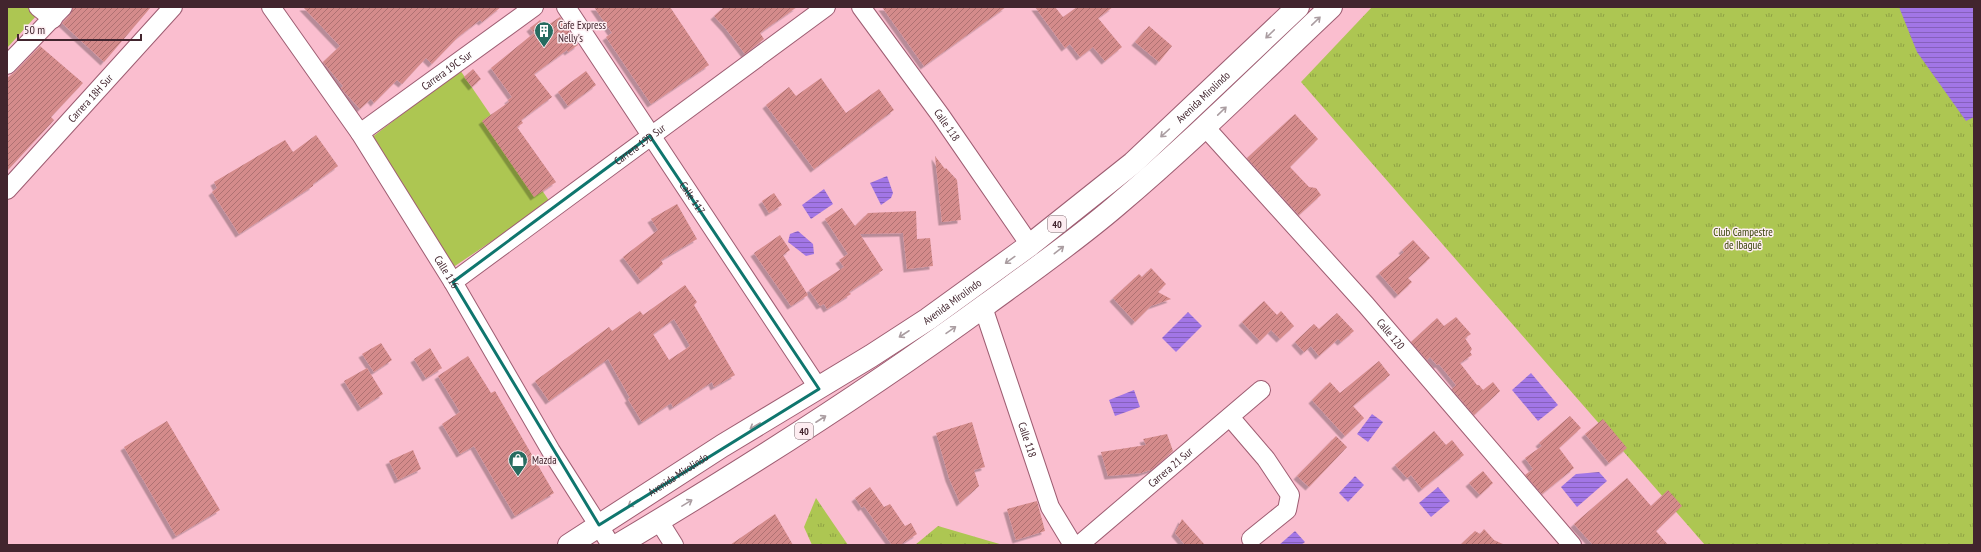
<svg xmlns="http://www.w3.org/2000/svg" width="1981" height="552" viewBox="0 0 1981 552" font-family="'PT Sans Narrow',sans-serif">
	<defs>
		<pattern id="grass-tufts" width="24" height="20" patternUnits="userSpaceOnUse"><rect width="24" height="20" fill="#adc652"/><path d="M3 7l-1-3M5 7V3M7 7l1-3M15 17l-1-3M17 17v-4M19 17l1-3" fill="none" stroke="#8ea144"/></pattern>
		<pattern id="water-rules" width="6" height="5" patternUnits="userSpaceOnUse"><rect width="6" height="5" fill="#a276e6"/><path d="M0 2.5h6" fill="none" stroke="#8661bb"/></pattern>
		<pattern id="building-hatch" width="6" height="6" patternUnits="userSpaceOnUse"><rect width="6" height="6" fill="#d48b8b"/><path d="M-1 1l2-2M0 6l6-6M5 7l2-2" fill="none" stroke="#ae7172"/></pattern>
		<filter id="shadow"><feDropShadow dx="-3.5" dy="3.5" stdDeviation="0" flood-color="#0004"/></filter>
	</defs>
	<rect width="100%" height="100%" fill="#fabecf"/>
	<g fill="url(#grass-tufts)">
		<path d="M 1372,7 L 1974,7 L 1974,545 L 1705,545 L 1301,82 Z"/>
		<path d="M 816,498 L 848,545 L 812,545 L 804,527 Z"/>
		<path d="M 938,526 L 1003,545 L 915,545 Z"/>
	</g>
	<g fill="#adc652">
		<path d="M 7,7 L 28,7 L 37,15 L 7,48 Z"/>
		<path d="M 460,70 L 550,202 L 452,268 L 371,138 Z"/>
	</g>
	<g fill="url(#water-rules)">
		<path d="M 1899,7 L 1974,7 L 1974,117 L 1966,121 L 1917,52 Z"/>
		<path d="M 887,176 L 893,193 L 891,198 L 881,205 L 870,183 Z"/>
		<path d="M 824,189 L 833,204 L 811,219 L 802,205 Z"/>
		<path d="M 798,231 L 813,244 L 814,254 L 806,256 L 788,242 L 790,234 Z"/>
		<path d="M 1188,312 L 1202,326 L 1176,352 L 1162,338 Z"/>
		<path d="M 1531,373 L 1558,405 L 1538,421 L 1512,390 Z"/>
		<path d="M 1134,390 L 1140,407 L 1115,416 L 1109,400 Z"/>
		<path d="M 1372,414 L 1383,422 L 1368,442 L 1357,434 Z"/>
		<path d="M 1599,472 L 1607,481 L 1577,507 L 1561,487 L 1576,474 Z"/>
		<path d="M 1355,476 L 1364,485 L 1348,502 L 1339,493 Z"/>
		<path d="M 1438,487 L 1450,501 L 1431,517 L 1419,503 Z"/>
		<path d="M 1295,531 L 1305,542 L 1301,545 L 1279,545 Z"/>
	</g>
	<g fill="url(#building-hatch)" fill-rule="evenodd" filter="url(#shadow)">
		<path d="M 73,7 L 151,7 L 104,62 L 62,23 L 71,14 Z"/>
		<path d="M 303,7 L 501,7 L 482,22 L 480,20 L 458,37 L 432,64 L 426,58 L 402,84 L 397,80 L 374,103 L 371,99 L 360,109 L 341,88 L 343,86 L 323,62 L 340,46 Z"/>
		<path d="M 594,7 L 670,7 L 709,65 L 651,104 L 606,37 L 612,33 Z"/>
		<path d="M 724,7 L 797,7 L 760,33 L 764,39 L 745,54 L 726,29 L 714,16 Z"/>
		<path d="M 882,7 L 1006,7 L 924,66 Z"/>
		<path d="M 1035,7 L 1055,7 L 1063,17 L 1077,7 L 1113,7 L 1098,18 L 1122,47 L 1105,61 L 1093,47 L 1080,57 L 1070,44 L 1065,48 Z"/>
		<path d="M 560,17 L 578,45 L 568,52 L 567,50 L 534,74 L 552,97 L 521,120 L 523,123 L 517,127 L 556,182 L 534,197 L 482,121 L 509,102 L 508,100 L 512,97 L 491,68 L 534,33 L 530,28 L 540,20 L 545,27 Z"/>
		<path d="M 1149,26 L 1172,46 L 1159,62 L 1135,42 Z"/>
		<path d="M 40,46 L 83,83 L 51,117 L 54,120 L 7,171 L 7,78 L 15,72 Z"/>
		<path d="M 473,69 L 481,79 L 472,87 L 464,77 Z"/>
		<path d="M 586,71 L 596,85 L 568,106 L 558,92 Z"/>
		<path d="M 821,78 L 846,113 L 879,89 L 894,110 L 814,169 L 766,105 L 789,87 L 796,96 Z"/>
		<path d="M 1295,114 L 1318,139 L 1290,167 L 1309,187 L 1316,188 L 1321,195 L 1299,215 L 1247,158 Z"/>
		<path d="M 316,135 L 338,166 L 313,184 L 313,186 L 239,234 L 212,192 L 217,188 L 214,182 L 285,140 L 293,152 Z"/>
		<path d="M 935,156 L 945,169 L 946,168 L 957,180 L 961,220 L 942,222 Z"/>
		<path d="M 774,193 L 782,205 L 769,213 L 762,201 Z"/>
		<path d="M 677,204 L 697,239 L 661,260 L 663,264 L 641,281 L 623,257 L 658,230 L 651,219 Z"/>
		<path d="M 842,208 L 855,226 L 868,213 L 916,211 L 917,239 L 930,238 L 933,266 L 907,269 L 903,233 L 860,234 L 883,270 L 849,292 L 851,294 L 827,309 L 824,304 L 820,306 L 809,290 L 844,267 L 839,260 L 848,254 L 825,219 Z"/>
		<path d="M 780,235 L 790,250 L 783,255 L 808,295 L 791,306 L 754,253 Z"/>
		<path d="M 1413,240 L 1430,258 L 1408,278 L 1412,282 L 1398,295 L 1379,273 L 1404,252 L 1402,250 Z"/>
		<path d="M 1151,268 L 1166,284 L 1158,292 L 1171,299 L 1151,306 L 1135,322 L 1113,298 L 1139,274 L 1142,277 Z"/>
		<path d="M 685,285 L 697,302 L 694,305 L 735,375 L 714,387 L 712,382 L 673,407 L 671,403 L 642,422 L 628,399 L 630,398 L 608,359 L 549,401 L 535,381 L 609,327 L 612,331 L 640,311 L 643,315 ZM 674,319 L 690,346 L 669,360 L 653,334 Z"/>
		<path d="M 1264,301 L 1277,315 L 1281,311 L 1294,326 L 1280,339 L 1271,330 L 1260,341 L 1242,322 Z"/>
		<path d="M 1337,313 L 1354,331 L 1341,342 L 1338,339 L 1319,356 L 1311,346 L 1304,352 L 1295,342 L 1314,324 L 1319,329 Z"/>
		<path d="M 1456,317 L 1471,334 L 1465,338 L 1472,349 L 1470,352 L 1472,355 L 1460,363 L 1477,385 L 1479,385 L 1483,390 L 1493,382 L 1500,391 L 1474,415 L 1452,389 L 1456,385 L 1439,364 L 1437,365 L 1430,357 L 1427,360 L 1411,342 L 1437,318 L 1444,326 Z"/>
		<path d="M 381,343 L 392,360 L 374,372 L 362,354 Z"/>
		<path d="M 430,348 L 442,368 L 426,378 L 414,359 Z"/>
		<path d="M 468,356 L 491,393 L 495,391 L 554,493 L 515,516 L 474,446 L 460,454 L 442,424 L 460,412 L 438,376 Z"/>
		<path d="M 1379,361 L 1390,375 L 1353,406 L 1364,418 L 1345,436 L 1312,400 L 1330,382 L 1340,393 Z"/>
		<path d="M 367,368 L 383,394 L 361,408 L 344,381 Z"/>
		<path d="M 1570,416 L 1581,428 L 1559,448 L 1574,468 L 1542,494 L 1525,475 L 1533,469 L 1525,458 L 1542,446 L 1539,443 Z"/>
		<path d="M 1603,419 L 1627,448 L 1609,463 L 1585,434 Z"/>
		<path d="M 167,421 L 220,510 L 176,536 L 124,447 Z"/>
		<path d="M 972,422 L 985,467 L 974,470 L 979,486 L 960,503 L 949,478 L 936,433 Z"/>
		<path d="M 1434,431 L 1446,445 L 1452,440 L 1464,455 L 1422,489 L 1411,475 L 1407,478 L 1395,465 Z"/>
		<path d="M 1167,434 L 1173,451 L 1153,469 L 1141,473 L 1108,476 L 1101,452 L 1146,445 L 1143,439 Z"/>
		<path d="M 1336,436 L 1347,447 L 1309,487 L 1297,476 Z"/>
		<path d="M 413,450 L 421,469 L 398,480 L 389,461 Z"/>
		<path d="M 1483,471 L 1493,483 L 1480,495 L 1469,483 Z"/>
		<path d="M 1627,478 L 1651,506 L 1668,490 L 1682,506 L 1656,531 L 1668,545 L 1593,545 L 1574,524 Z"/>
		<path d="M 870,487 L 884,507 L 890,504 L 905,526 L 911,523 L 917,534 L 900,545 L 892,545 L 864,506 L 862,508 L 855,498 Z"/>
		<path d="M 1037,501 L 1045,531 L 1016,540 L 1007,509 Z"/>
		<path d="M 775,514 L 793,545 L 730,545 Z"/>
		<path d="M 1182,519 L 1205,545 L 1185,545 L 1175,533 Z"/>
		<path d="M 1484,529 L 1494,540 L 1505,545 L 1460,545 L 1475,531 L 1480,534 Z"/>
	</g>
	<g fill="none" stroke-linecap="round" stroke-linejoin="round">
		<g stroke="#9e5d72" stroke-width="20">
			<g id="minor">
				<path d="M 38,7 L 53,19"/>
				<path id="s1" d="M 271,7 L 360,133 L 453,282 L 551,451 L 611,545"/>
				<path id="s2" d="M 566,7 L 819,389"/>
				<path id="s3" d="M 861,7 L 941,116 L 1030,245"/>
				<path d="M 7,65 L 63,7"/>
				<path id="s4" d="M 1205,127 L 1366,305 L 1572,545"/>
				<path id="s5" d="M 360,133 L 534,7"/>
				<path id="s6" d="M 7,190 L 173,7"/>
				<path id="s7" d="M 453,282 L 826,7"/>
				<path id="s8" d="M 983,307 L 1050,507 L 1073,545"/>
				<path d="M 1230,417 L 1266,459 L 1290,495 L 1287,510 L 1251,539"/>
				<path d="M 659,521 L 674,545"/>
				<path id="s9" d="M 1079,545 L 1261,390"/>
			</g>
		</g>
		<g stroke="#9e5d72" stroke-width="24">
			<g id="major">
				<path id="s10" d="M 569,545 L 722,446 L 871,356 L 928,319 L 1030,245 L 1133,163 L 1298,7"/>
				<path d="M 618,545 C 744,470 868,391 987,304 C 1031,272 1075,241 1116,206 C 1191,143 1260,74 1331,7"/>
			</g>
		</g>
		<use href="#minor" stroke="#fff" stroke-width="18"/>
		<use href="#major" stroke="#fff" stroke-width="22"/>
	</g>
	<defs><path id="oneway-shaft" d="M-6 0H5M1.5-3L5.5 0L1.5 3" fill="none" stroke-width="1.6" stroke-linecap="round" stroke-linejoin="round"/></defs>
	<g stroke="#aa9da1">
		<use href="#oneway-shaft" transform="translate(1316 21) rotate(-44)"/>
		<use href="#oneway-shaft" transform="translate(1270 34) rotate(136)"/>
		<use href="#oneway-shaft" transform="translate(1222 111) rotate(-44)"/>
		<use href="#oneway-shaft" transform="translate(1165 133) rotate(138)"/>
		<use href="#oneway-shaft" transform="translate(1059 250) rotate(-38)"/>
		<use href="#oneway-shaft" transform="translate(1010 260) rotate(144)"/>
		<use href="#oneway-shaft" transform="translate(951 330) rotate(-35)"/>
		<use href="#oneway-shaft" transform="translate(904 334) rotate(147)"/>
		<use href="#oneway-shaft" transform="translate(821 419) rotate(-33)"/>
		<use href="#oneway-shaft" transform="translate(755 426) rotate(150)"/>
		<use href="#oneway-shaft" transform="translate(633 503) rotate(147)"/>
		<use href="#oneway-shaft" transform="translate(687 503) rotate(-31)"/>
	</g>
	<path fill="none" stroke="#0f766e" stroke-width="3" stroke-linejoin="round" d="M 650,136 L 819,389 L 599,525 L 453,282 Z"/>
	<defs>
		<g id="building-pin" transform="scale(1)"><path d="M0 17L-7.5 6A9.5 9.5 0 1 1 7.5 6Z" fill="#266c60" stroke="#fdedf1"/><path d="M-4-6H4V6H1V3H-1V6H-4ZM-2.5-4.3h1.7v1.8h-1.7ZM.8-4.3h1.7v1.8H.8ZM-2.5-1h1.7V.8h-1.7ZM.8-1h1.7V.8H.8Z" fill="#fff"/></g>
		<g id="shop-pin" transform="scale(1)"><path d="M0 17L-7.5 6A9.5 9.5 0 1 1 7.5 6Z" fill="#266c60" stroke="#fdedf1"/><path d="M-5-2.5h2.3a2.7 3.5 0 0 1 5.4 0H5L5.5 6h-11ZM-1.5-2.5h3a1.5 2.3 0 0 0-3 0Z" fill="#fff"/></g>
	</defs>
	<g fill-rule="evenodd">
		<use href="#building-pin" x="544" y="31"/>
		<use href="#shop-pin" x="518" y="460"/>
	</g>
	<g text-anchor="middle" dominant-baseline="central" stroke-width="3" stroke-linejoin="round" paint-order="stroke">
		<g fill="#fdedf1" stroke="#7a6168" stroke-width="1">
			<rect x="1048" y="216" width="18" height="16" rx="3"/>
			<rect x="795" y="423" width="18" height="16" rx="3"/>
		</g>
		<g font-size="10" font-weight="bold" fill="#42252e">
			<text x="1057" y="224">40</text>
			<text x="804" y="431">40</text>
		</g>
		<g font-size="11" fill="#42252e" stroke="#fdedf1" text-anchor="start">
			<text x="558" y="25">Cafe Express<tspan x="558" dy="13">Nelly's</tspan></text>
			<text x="532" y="460">Mazda</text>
		</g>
		<g font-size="11" fill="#42252e" stroke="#fdedf1">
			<text stroke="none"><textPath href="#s5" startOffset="107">Carrera 19C Sur</textPath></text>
			<text stroke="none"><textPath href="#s10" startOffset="778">Avenida Mirolindo</textPath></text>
			<text stroke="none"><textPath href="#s6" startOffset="124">Carrera 18H Sur</textPath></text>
			<text stroke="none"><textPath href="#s3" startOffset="146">Calle 118</textPath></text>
			<text stroke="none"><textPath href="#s7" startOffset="232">Carrera 19D Sur</textPath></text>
			<text stroke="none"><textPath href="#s2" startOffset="229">Calle 117</textPath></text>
			<text stroke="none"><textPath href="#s1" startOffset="318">Calle 116</textPath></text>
			<text stroke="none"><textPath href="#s10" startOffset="454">Avenida Mirolindo</textPath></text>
			<text stroke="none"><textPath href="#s4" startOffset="278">Calle 120</textPath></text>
			<text stroke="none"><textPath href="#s8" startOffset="140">Calle 118</textPath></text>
			<text stroke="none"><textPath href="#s9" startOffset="120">Carrera 21 Sur</textPath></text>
			<text stroke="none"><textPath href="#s10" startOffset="130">Avenida Mirolindo</textPath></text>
		</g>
		<g font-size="11" fill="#364107" stroke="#fdedf1">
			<text x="1743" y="232">Club Campestre<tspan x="1743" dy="13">de Ibagué</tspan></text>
		</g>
	</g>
	<rect width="1981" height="552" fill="none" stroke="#42252e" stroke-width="16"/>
	<path d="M18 34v6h123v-6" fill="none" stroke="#42252e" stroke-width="2"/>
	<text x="24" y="34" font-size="12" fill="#42252e" stroke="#fdedf1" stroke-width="3" paint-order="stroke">50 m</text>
</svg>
